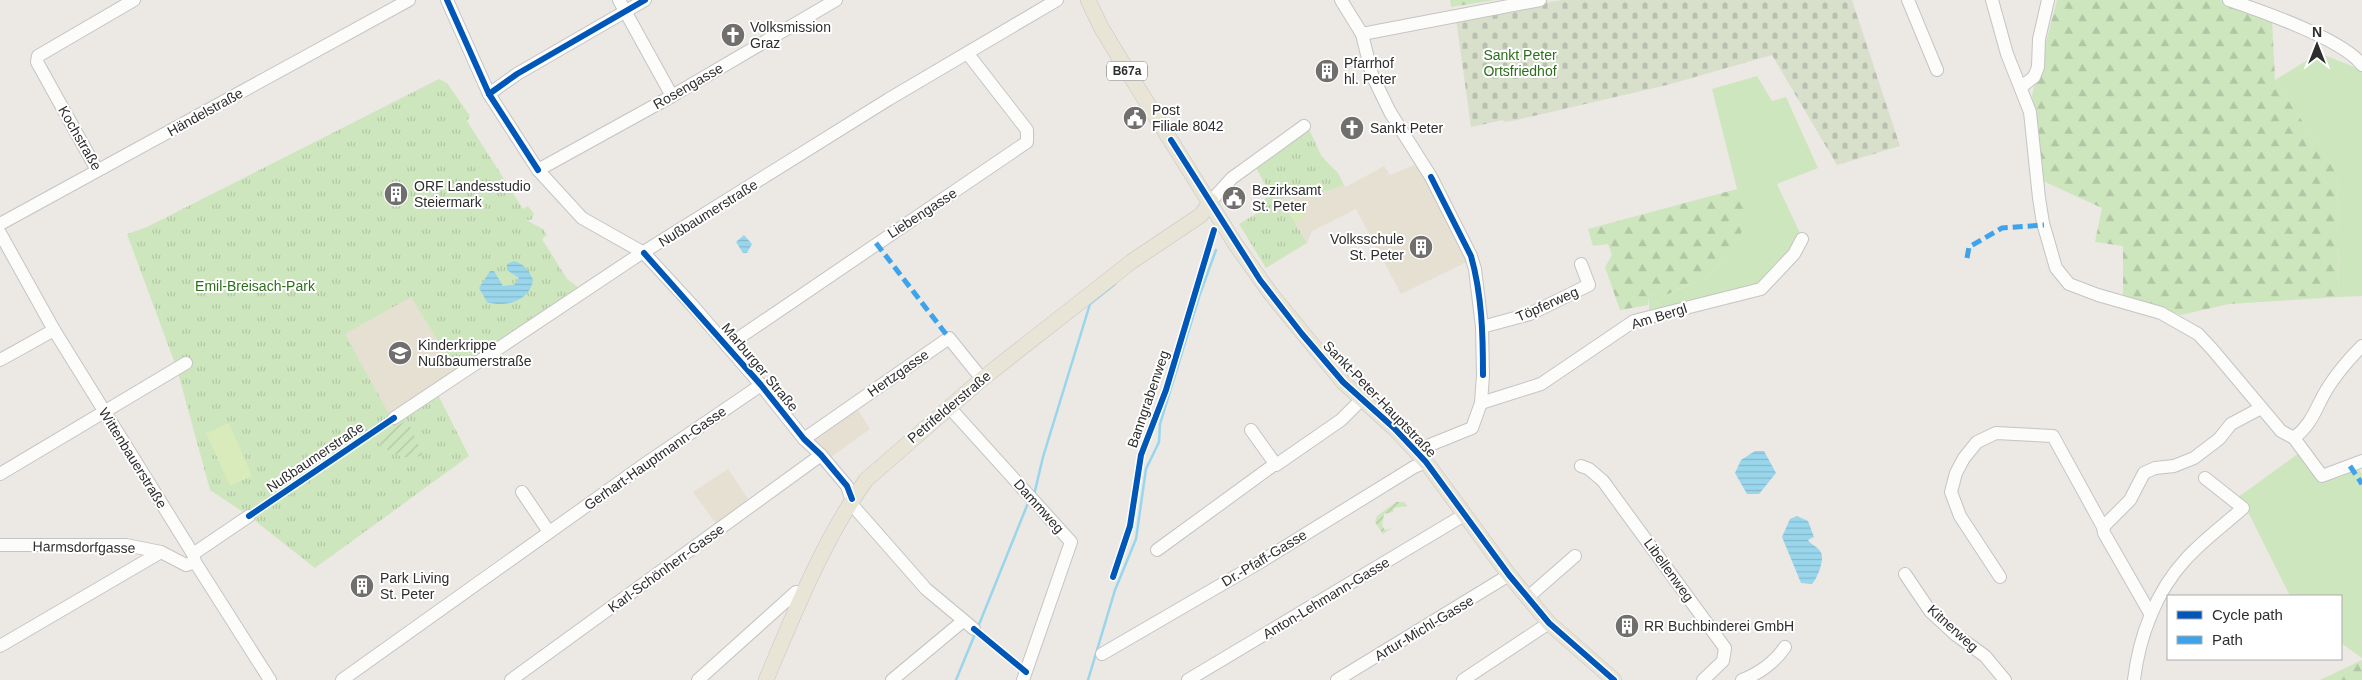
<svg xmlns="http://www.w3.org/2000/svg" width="2362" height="680" viewBox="0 0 2362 680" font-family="Helvetica,sans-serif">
	<defs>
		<pattern id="forest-firs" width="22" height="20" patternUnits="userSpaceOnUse" patternTransform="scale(1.25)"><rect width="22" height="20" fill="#cee6be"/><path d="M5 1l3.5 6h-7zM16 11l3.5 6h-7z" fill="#b1c6a4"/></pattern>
		<pattern id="cemetery-stones" width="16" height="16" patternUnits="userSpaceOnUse" patternTransform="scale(1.25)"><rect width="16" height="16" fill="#d8e0cc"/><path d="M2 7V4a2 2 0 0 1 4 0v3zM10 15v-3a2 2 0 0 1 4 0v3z" fill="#bac0b0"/></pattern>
		<pattern id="park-tufts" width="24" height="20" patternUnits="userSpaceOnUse" patternTransform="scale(1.25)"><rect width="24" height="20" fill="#cee6be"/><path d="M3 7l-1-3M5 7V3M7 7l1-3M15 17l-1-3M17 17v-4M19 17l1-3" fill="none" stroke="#b1c6a4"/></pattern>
		<pattern id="garden-furrows" width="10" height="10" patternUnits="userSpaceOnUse" patternTransform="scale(1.25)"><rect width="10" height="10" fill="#cee6be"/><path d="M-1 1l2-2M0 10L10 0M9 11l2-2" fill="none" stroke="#b1c6a4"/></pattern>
		<pattern id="water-rules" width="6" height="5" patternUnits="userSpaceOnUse" patternTransform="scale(1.25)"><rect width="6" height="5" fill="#99d6ec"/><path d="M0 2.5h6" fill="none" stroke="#84b8cb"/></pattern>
	</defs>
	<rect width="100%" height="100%" fill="#ece8e4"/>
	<g fill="#e6e0d3">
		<path d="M 1417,164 L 1469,261 L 1401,294 L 1356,209 L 1312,231 L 1307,243 L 1284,202 L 1277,206 L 1276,203 L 1297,190 L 1303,199 L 1344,185 L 1346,187 L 1384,166 L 1390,175 Z"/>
		<path d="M 411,296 L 457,372 L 389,415 L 344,334 Z"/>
		<path d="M 856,407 L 870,429 L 831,457 L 815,439 Z"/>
		<path d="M 728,469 L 750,502 L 717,525 L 693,492 Z"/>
	</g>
	<g fill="#cee6be">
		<path d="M 2319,53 L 2362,70 L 2362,296 L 2339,297 L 2337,173 L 2275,80 Z"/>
		<path d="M 1757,76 L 1772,101 L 1786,97 L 1818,168 L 1777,184 L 1800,233 L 1780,267 L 1759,286 L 1649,314 L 1649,296 L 1657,293 L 1663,297 L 1706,277 L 1729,257 L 1752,209 L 1737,189 L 1712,89 Z"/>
		<path d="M 2299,453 L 2321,479 L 2355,464 L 2362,474 L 2362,658 L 2341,643 L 2341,596 L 2290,596 L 2247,510 L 2237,498 Z"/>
	</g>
	<g fill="url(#forest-firs)">
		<path d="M 1450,0 L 1495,0 L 1451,7 Z"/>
		<path d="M 2057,0 L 2220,0 L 2272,19 L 2275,80 L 2337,173 L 2339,297 L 2229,304 L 2181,315 L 2123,295 L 2123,246 L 2095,242 L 2102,208 L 2041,180 L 2032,95 Z"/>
		<path d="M 1737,189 L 1753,209 L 1729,257 L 1706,277 L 1662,297 L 1657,293 L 1649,296 L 1648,305 L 1620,310 L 1605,267 L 1612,255 L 1608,244 L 1593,246 L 1588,229 Z"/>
		<path d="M 2362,660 L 2362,680 L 2320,680 Z"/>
	</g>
	<path fill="url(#cemetery-stones)" d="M 1561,0 L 1852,0 L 1900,146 L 1837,165 L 1772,55 L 1667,85 L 1512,121 L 1504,122 L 1503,120 L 1471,127 L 1456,19 Z"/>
	<g fill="url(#park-tufts)">
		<path d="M 439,79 L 447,83 L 470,116 L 467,121 L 523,209 L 528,206 L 534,214 L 531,220 L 526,220 L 543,229 L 547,235 L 542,239 L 567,279 L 579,288 L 457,372 L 411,297 L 345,334 L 389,414 L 434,387 L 469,456 L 315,568 L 249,516 L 210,490 L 177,369 L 127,234 L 147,227 Z"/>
		<path d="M 1308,127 L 1322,157 L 1338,173 L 1344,185 L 1303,199 L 1297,190 L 1276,203 L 1277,205 L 1283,202 L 1307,243 L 1266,268 L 1239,224 L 1259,212 L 1255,205 L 1271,195 L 1255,166 Z"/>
	</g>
	<g fill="url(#garden-furrows)">
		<path d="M 407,420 L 423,455 C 404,462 389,453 375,440 Z"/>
		<path d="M 1396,502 L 1404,502 L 1407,506 L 1394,508 L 1393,512 L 1384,514 L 1382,525 L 1385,530 L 1392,528 L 1383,534 L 1375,522 L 1377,516 Z"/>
	</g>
	<g fill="#d9eabb">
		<path d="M 1295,200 L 1306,216 L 1295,223 L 1286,206 Z"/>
		<path d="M 229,423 L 252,476 L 230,486 L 206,433 Z"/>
	</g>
	<g fill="url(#water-rules)">
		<path d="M 744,235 L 752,244 L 747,253 L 743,253 L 736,242 Z"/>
		<path d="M 514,261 C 524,264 530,271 533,280 C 530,301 505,308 487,302 L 479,288 L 490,271 L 494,271 L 503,286 L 514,285 L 519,278 L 507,270 L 507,264 Z"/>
		<path d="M 1755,451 L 1764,451 L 1776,473 L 1759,494 L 1747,494 L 1735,473 L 1741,460 Z"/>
		<path d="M 1797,516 L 1808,521 L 1814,537 L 1808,540 C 1811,545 1817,546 1820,551 C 1826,558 1817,579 1812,584 L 1801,583 L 1782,537 L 1790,519 Z"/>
	</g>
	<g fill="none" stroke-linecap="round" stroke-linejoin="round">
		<g stroke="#99d6ec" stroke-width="2.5">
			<path d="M 1034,495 L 1043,457 L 1090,304 L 1115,284"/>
			<path d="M 978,627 L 1028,503"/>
			<path d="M 956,680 L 975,634"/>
			<path d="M 1088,680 L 1115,590 L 1136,539 L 1146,469 L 1159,442 L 1160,424 L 1200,294 L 1216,250"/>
		</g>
		<g stroke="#c5c4c5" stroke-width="14">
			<g id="minor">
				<path d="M 447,0 L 489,94 L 538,170 L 582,218 L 644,253 L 692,305 L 761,385 L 804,439 L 821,455 L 847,486 L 854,507 L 926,589 L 974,629"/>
				<path d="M 619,0 L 672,96"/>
				<path d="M 1341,0 L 1362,34 L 1540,0"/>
				<path d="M 1908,0 L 1937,70"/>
				<path d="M 1992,0 L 2007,54 L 2030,112 L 2039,198 L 2043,223 L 2056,268 L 2069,284 L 2098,295 L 2161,313 L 2198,334 L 2212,349 L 2281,431 L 2294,438 C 2313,423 2315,409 2327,389 C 2337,373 2349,359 2362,346"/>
				<path d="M 2229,0 C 2261,11 2343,39 2362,65"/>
				<path d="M 1362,34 L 1372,75 L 1390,112 L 1431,177 L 1471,256 L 1475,269 L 1482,327 L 1483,375 L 1481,403 L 1472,428 L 1415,451"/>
				<path d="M 2021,87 L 2034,77 L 2038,67 L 2039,39 L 2048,0"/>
				<path d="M 489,94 L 517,74 L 645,0"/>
				<path d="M 97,170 L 37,62 L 38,56 L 134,0"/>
				<path d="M 538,170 L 672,96 L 836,0"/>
				<path d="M 1211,201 L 1232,178 L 1304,126"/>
				<path d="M 0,224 L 409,0"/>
				<path d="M 0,233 L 54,330 L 193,554 L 195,562 L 270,680"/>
				<path d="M 1482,327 L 1530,314 L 1589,285 L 1581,264"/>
				<path d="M 727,346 L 1027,142 L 1027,130 L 968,54"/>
				<path d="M 0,360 L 54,330"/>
				<path d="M 1481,403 L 1541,384 L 1634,321 L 1761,289 L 1794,254 L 1802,239"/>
				<path d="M 949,407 L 1071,542 L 1023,680"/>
				<path d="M 394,418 L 634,258 L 889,99 L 1057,0"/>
				<path d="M 1251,430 L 1276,465 L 1341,420 L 1362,399"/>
				<path d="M 2294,438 L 2322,476 L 2362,461"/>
				<path d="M 804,439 L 949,338 L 982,379"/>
				<path d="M 1581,466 L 1589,469 L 1603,481 L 1725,648 L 1723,661 L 1703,680"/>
				<path d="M 0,474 L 186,363"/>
				<path d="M 522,492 L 549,532"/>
				<path d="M 2103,527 L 2130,500 L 2144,473 L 2155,468 L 2174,466 L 2194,458 L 2219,439 L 2231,424 L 2261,408"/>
				<path d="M 0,545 L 126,545 L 161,552 L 186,565 L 195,562"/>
				<path d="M 1157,550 L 1275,464"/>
				<path d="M 193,554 L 249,516"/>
				<path d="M 1905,574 L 1930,611 L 1956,635 L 1985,656 L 2005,680"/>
				<path d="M 2000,577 L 1960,516 L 1951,492 L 1956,473 L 1964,458 L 1977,442 L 1996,433 L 2053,436 L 2103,527 L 2104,533 L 2151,615"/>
				<path d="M 1527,598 L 1575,556"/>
				<path d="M 0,646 L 161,552"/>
				<path d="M 1102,654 L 1262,561 L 1414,467 L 1426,462"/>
				<path d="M 342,680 L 645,464 L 761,385"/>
				<path d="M 511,680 L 821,455"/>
				<path d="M 698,680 L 796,592 L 803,593"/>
				<path d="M 892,680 L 963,621"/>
				<path d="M 1188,680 L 1464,515"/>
				<path d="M 1337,680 L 1509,575"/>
				<path d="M 1463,680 L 1549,623"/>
				<path d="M 1742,680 C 1760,673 1774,663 1785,647"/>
				<path d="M 2134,680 C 2139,637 2156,591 2186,559 C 2203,540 2224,525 2243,508 L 2205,478"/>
			</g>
		</g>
		<g stroke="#c6c5c4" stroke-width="16">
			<g id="major">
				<path d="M 1088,0 L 1102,29 L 1136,85 L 1236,245 L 1271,294 L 1343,382 L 1394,428 L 1426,462 L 1509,575 L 1549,623 L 1614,680"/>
				<path d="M 766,680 C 795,612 823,540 866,480 L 982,379 L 1131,262 L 1201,215 L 1211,201"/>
			</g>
		</g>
		<use href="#minor" stroke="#fcfcfb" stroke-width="12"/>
		<use href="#major" stroke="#e8e4d6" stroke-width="15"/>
		<g stroke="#3ea3eb" stroke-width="5" stroke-dasharray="10 5" stroke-linecap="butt">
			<path d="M 876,243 L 949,338"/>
			<path d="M 1967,258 L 1969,247 L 2002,228 L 2044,225"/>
			<path d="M 2350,466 L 2362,484"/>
		</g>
		<g stroke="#fff" stroke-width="9">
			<g id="cycleway">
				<path d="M 447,0 L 489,94 L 538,170"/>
				<path d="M 489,94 L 517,74 L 645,0"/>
				<path d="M 1171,140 L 1260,280 L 1302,334 L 1343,382 L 1394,428 L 1426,462 L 1509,575 L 1549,623 L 1614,680"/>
				<path d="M 1431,177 L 1471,256 C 1482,295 1483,335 1483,375"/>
				<path d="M 644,253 L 761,385 L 804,439 L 821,455 L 847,486 L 852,499"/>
				<path d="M 249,516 L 394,418"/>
				<path d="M 1113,577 L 1130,526 L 1141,455 L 1166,390 L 1214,230"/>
				<path d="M 974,629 L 1026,672"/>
			</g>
		</g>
		<use href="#cycleway" stroke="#0057b8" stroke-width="6"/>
	</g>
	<defs>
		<g id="church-disc" transform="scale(1.25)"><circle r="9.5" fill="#706f6e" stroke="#fff"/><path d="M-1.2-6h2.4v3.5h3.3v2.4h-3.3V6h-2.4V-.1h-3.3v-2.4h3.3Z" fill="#fff"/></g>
		<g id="building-disc" transform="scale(1.25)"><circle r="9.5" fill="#706f6e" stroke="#fff"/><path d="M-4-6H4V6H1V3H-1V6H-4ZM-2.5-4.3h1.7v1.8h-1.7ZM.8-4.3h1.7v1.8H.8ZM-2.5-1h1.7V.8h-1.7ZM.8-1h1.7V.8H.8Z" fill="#fff"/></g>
		<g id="civic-disc" transform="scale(1.25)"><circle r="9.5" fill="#706f6e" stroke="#fff"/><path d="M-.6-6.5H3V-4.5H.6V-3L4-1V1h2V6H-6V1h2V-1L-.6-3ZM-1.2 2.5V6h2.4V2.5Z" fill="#fff"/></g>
		<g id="school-disc" transform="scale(1.25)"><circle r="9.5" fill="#706f6e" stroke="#fff"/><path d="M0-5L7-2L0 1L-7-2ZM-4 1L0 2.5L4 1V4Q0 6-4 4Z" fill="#fff"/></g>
	</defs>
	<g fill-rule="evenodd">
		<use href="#church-disc" x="733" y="35"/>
		<use href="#building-disc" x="1327" y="71"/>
		<use href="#civic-disc" x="1135" y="118"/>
		<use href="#church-disc" x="1352" y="128"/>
		<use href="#building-disc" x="396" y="194"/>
		<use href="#civic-disc" x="1234" y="198"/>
		<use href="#building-disc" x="1421" y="247"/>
		<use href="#school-disc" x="400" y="353"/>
		<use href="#building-disc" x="362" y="586"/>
		<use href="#building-disc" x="1627" y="626"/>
	</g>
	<g text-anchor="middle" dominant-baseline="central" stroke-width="4" stroke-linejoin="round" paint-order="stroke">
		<rect fill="#fff" stroke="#6d6d6d" stroke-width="1" x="1107" y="61.5" width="40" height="19" rx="4"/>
		<g font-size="12" font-weight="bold" fill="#2e2e2e">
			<text x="1127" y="71">B67a</text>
		</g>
		<g font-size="14" fill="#2e2e2e" stroke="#fff" text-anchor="start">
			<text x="750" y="27">Volksmission<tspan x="750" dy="16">Graz</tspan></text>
			<text x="1344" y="63">Pfarrhof<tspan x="1344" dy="16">hl. Peter</tspan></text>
			<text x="1152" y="110">Post<tspan x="1152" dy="16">Filiale 8042</tspan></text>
			<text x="1370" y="128">Sankt Peter</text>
			<text x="414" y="186">ORF Landesstudio<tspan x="414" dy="16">Steiermark</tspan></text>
			<text x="1252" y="190">Bezirksamt<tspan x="1252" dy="16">St. Peter</tspan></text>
			<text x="1404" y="239" text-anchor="end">Volksschule<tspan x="1404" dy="16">St. Peter</tspan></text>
			<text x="418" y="345">Kinderkrippe<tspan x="418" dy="16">Nußbaumerstraße</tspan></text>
			<text x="380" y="578">Park Living<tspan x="380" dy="16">St. Peter</tspan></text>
			<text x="1644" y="626">RR Buchbinderei GmbH</text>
		</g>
		<g font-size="14" fill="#2c6e1b" stroke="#fff">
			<text x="1520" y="55">Sankt Peter<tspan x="1520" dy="16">Ortsfriedhof</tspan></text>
			<text x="255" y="286">Emil-Breisach-Park</text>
		</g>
		<g font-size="14" fill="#2e2e2e" stroke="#fff">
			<text transform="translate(688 86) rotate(-30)">Rosengasse</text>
			<text transform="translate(205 112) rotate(-29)">Händelstraße</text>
			<text transform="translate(80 138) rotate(60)">Kochstraße</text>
			<text transform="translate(708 213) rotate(-32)">Nußbaumerstraße</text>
			<text transform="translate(922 213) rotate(-33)">Liebengasse</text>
			<text transform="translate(1547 304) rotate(-24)">Töpferweg</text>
			<text transform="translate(1659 316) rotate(-17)">Am Bergl</text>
			<text transform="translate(760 367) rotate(50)">Marburger Straße</text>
			<text transform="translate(898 373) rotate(-35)">Hertzgasse</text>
			<text transform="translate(1148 399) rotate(-71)">Banngrabenweg</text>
			<text transform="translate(1380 399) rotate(46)">Sankt-Peter-Hauptstraße</text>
			<text transform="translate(949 407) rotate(-40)">Petrifelderstraße</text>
			<text transform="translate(315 457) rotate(-34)">Nußbaumerstraße</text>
			<text transform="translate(133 458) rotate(58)">Wittenbauerstraße</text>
			<text transform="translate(655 458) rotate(-35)">Gerhart-Hauptmann-Gasse</text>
			<text transform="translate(1039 506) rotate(48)">Dammweg</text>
			<text transform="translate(84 547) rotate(1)">Harmsdorfgasse</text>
			<text transform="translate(1264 558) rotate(-31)">Dr.-Pfaff-Gasse</text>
			<text transform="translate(666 568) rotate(-36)">Karl-Schönherr-Gasse</text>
			<text transform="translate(1669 570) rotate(54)">Libellenweg</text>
			<text transform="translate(1326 598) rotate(-31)">Anton-Lehmann-Gasse</text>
			<text transform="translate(1424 628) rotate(-31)">Artur-Michl-Gasse</text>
			<text transform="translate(1953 628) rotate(42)">Kitnerweg</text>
		</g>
	</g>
	<rect x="2167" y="595" width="175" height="65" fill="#ffffff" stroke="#ababab"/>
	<rect x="2177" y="611" width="25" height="8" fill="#0057b8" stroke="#ababab"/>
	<text x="2212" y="620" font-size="15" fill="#2e2e2e">Cycle path</text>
	<rect x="2177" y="636" width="25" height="8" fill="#3ea3eb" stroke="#ababab"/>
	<text x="2212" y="645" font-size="15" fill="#2e2e2e">Path</text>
	<g transform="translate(2317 45)" stroke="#ffffff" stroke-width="4" paint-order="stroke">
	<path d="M0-4L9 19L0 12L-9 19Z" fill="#2e2e2e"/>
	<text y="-8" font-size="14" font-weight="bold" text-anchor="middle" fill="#2e2e2e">N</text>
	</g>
</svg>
